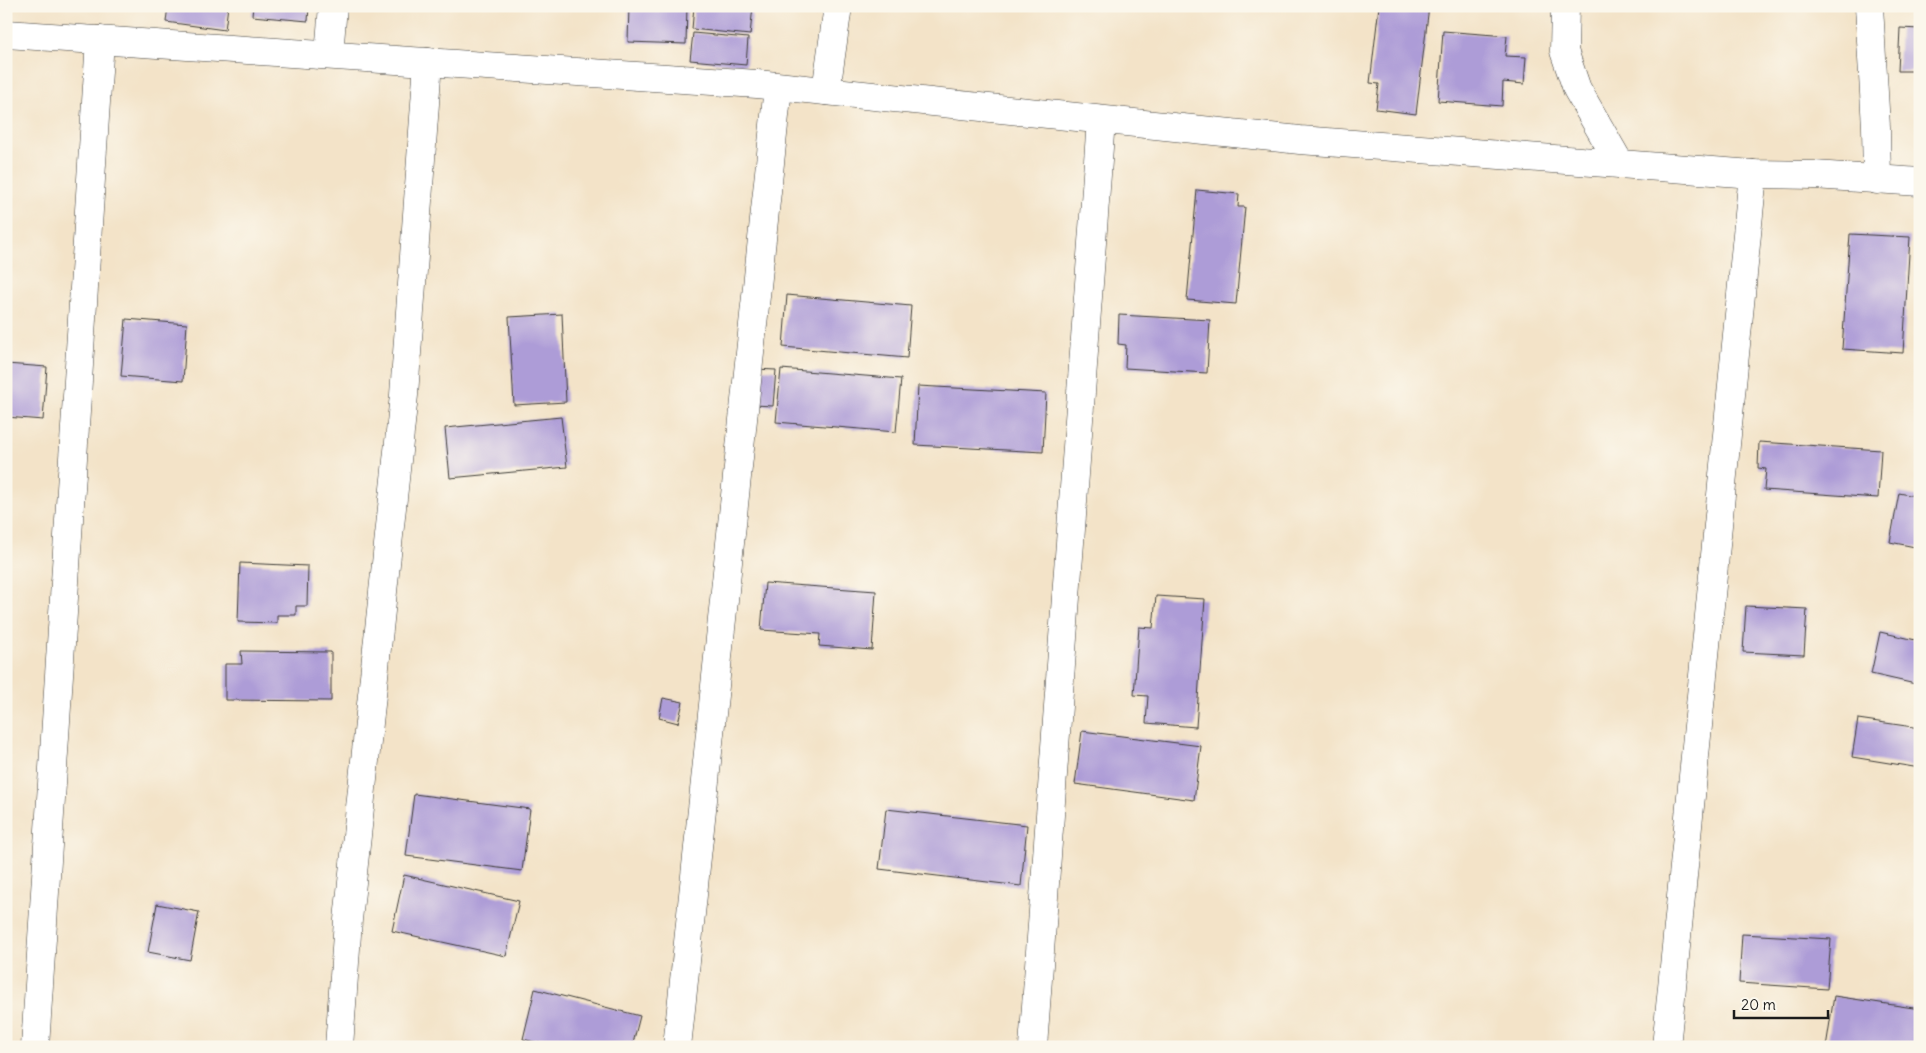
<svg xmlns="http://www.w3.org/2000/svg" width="1926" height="1053" viewBox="0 0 1926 1053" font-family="Delius,sans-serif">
	<rect width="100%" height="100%" fill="#fbf7ec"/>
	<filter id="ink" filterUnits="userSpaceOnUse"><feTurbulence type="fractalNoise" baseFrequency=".02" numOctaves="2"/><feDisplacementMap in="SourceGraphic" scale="10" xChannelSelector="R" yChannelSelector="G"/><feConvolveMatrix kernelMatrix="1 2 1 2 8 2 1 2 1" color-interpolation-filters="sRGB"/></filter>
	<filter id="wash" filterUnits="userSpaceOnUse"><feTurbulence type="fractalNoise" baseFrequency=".0096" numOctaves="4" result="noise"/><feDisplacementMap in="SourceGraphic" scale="20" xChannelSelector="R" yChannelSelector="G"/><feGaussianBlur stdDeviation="1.12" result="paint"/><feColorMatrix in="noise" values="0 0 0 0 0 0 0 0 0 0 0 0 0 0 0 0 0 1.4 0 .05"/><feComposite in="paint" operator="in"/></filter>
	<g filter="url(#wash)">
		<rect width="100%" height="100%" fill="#f3e3c8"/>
		<g id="blocks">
			<g fill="#ad9cd7">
				<path d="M 168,6 L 228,6 L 225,30 L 166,22 Z"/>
				<path d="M 253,6 L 309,6 L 308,21 L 252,16 Z"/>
				<path d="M 629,6 L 687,6 L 686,44 L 628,42 Z"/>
				<path d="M 694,6 L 753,6 L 750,35 L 692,29 Z"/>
				<path d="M 1379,6 L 1429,6 L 1416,114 L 1376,109 L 1379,84 L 1370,83 Z"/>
				<path d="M 1900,28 L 1920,29 L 1920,71 L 1898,71 Z"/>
				<path d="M 1443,31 L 1507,36 L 1505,56 L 1526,57 L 1524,84 L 1503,82 L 1502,106 L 1438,101 Z"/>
				<path d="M 693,33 L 748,38 L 746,65 L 690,60 Z"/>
				<path d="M 1197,190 L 1239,194 L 1238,207 L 1245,207 L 1236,304 L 1187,300 Z"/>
				<path d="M 1850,234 L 1910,237 L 1903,353 L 1842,349 Z"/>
				<path d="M 787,295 L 911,306 L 907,358 L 783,347 Z"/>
				<path d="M 562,314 L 566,402 L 514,405 L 509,317 Z"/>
				<path d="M 1119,315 L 1210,320 L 1207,373 L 1125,368 L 1126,345 L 1118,344 Z"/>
				<path d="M 126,319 L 187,324 L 183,381 L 121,376 Z"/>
				<path d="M 6,364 L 47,367 L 43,420 L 6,417 Z"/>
				<path d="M 755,369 L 776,370 L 773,406 L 754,405 Z"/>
				<path d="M 781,369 L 901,379 L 896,432 L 776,422 Z"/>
				<path d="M 918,386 L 1046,393 L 1043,452 L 915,445 Z"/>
				<path d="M 561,417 L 567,467 L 450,478 L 445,428 Z"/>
				<path d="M 1759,442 L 1881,450 L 1878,498 L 1764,490 L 1766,469 L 1758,468 Z"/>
				<path d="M 1899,493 L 1920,497 L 1920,548 L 1890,542 Z"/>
				<path d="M 240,563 L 308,566 L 307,606 L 296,606 L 296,615 L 277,615 L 277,623 L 238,622 Z"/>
				<path d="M 765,583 L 876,591 L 872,650 L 819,646 L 820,634 L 761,630 Z"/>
				<path d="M 1156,596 L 1205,599 L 1196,727 L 1146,723 L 1148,696 L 1134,695 L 1139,627 L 1153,628 Z"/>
				<path d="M 1746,606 L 1807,609 L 1804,655 L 1743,652 Z"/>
				<path d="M 1880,632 L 1920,641 L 1920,685 L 1871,674 Z"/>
				<path d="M 241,651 L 331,652 L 331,701 L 225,700 L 225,664 L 242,664 Z"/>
				<path d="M 663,698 L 683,702 L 678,723 L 659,718 Z"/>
				<path d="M 1858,719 L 1920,728 L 1920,768 L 1852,757 Z"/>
				<path d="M 1082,731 L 1201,746 L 1194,800 L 1075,784 Z"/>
				<path d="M 414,794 L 530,809 L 522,871 L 406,856 Z"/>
				<path d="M 886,809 L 1027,825 L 1021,886 L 879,869 Z"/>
				<path d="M 404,875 L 519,901 L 506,956 L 392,931 Z"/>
				<path d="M 157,904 L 199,912 L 190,960 L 148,952 Z"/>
				<path d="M 1742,934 L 1831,939 L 1827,989 L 1739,983 Z"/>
				<path d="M 535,989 L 640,1016 L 632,1047 L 554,1047 L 523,1039 Z"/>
				<path d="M 1834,996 L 1920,1009 L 1920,1047 L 1826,1047 Z"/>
			</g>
		</g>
	</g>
	<g filter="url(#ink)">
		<use href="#blocks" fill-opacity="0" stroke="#3c3a36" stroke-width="1"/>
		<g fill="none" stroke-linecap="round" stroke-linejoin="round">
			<g stroke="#3c3a36" stroke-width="29">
				<g id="minor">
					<path d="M 1565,6 L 1564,51 L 1577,89 L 1620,164"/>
					<path d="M 1869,6 L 1876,127 L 1877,180"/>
					<path d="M 6,34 L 757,84 L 1300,140 L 1753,174 L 1814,175 L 1920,182"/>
					<path d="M 329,55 L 333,6"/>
					<path d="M 826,91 L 838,6"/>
					<path d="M 35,1047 L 100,40"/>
					<path d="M 339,1047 L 348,920 L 404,395 L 428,62"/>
					<path d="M 677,1047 L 778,87"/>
					<path d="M 1033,1047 L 1101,120"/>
					<path d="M 1666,1047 L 1753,174"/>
				</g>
			</g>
			<use href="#minor" stroke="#fff" stroke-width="28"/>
		</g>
	</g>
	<rect width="1926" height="1053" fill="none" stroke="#fbf7ec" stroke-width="25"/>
	<path d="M1734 1010v8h94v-8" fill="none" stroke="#1c1c1c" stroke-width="2.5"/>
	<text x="1741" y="1010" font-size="15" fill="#1c1c1c" stroke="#fbf7ec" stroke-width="4" paint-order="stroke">20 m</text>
</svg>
